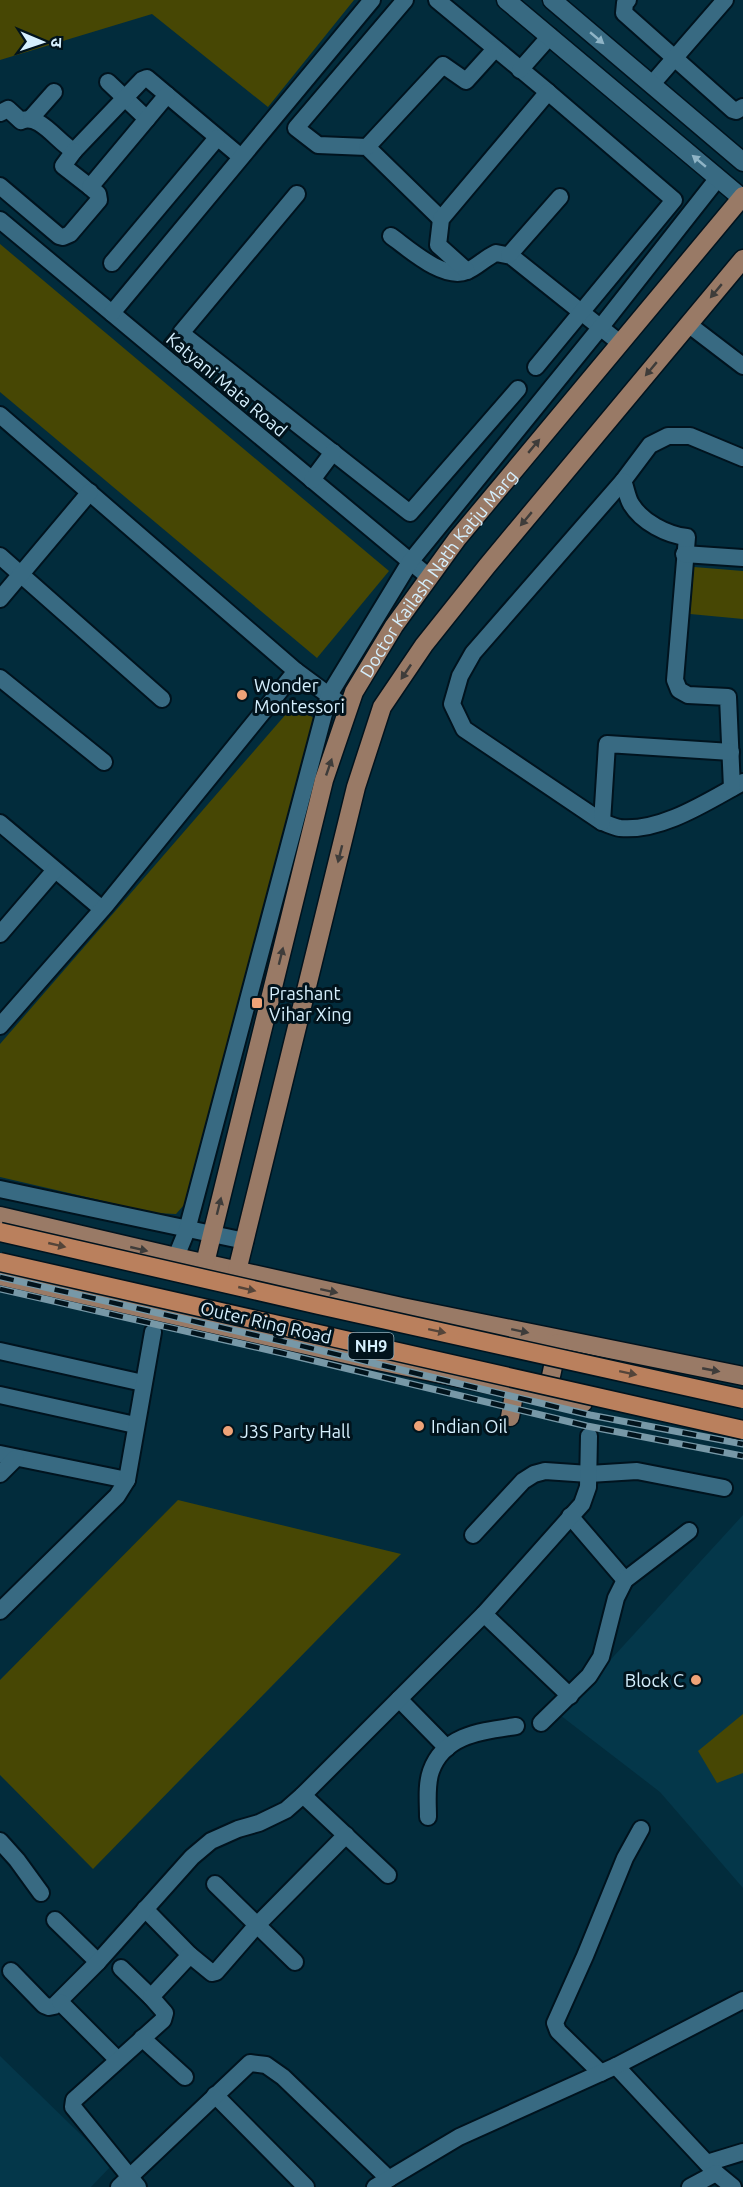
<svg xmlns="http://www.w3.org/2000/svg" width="743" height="2187" viewBox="0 0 743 2187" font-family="Ubuntu,'Noto Sans Devanagari',sans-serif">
	<rect width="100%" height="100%" fill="#022c3c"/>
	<g fill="#04374a">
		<path d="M 743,1515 L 743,1888 L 660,1792 L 560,1715 Z"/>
		<path d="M 0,2056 L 112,2165 L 91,2187 L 0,2187 Z"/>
	</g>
	<g fill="#474704">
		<path d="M 0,0 L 354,0 L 268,107 L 152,14 L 0,60 Z"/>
		<path d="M 0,244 L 389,571 L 317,658 L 0,392 Z"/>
		<path d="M 694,567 L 743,571 L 743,619 L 690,614 Z"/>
		<path d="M 293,706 L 314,718 L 199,1188 L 176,1214 L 155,1213 L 0,1177 L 0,1044 Z"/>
		<path d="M 178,1500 L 401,1554 L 93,1869 L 0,1775 L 0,1680 Z"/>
		<path d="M 743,1714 L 743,1773 L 717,1783 L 698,1751 Z"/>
	</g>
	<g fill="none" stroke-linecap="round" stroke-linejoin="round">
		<g stroke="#00131e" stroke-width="20">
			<g id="minor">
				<path d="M 405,0 L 296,128 L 318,145 L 367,147 L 441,219"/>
				<path d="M 437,0 L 548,92"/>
				<path d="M 628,0 L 625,3 L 624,13 L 733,110 L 736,111 L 743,107"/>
				<path d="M 520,70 L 550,36"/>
				<path d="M 108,82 L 147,119"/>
				<path d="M 652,84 L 725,0"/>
				<path d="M 0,113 L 8,109 L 21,121 C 39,112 58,143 74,151 L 142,80 L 147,78 L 241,157"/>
				<path d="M 31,118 L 54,92"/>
				<path d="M 367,147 L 443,65 L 466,81 L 495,49"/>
				<path d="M 74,151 L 63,166 L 90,187"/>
				<path d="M 0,186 L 59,236 L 63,237 L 70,234 L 99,200 L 98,194 L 90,187 L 167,95"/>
				<path d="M 297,194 L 181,333 L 410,513 L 518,389"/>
				<path d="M 0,220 L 429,577"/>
				<path d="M 391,236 C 409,249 444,281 467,271 C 477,267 485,258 496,253 L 511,256 L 620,343"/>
				<path d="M 509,255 L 560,197"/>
				<path d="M 112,263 L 217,138"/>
				<path d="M 467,271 L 438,245 L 441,219 L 548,92 L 674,200 L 536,367"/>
				<path d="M 112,313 L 372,0"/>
				<path d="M 688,324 L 743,366"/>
				<path d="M 0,415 L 296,671 L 338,702"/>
				<path d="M 743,458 L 690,436 L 668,436 L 650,445 L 623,481 L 473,653 L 460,676 L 452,704 L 464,729 L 602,822 C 608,824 614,827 620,828 C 662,832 708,801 743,782"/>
				<path d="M 312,480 L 333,452"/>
				<path d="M 623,481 C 626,488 627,497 631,504 C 642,522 667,535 687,537 L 675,680 L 679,690 L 688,695 L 728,697 L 732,788"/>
				<path d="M 684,554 L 743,558"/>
				<path d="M 0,556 L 162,699"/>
				<path d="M 0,599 L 90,492"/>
				<path d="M 0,678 L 104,762"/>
				<path d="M 602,822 L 607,744 L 731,752"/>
				<path d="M 0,823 L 102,909"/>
				<path d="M 0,934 L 55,870"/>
				<path d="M 0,1026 L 106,905 L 296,671"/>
				<path d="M 0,1189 L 245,1241"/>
				<path d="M 176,1257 L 187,1230 L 329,695 L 410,562 L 600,328 L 718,178"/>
				<path d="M 0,1351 L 143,1383"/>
				<path d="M 0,1395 L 135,1425"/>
				<path d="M 0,1454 L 127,1480"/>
				<path d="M 0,1474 L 16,1458"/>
				<path d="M 570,1516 L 625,1580"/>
				<path d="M 473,1535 L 523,1481 L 534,1474 L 545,1471 L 589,1474 L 637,1471 L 724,1488"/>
				<path d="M 0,1611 L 117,1496 L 127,1480 L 153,1332"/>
				<path d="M 484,1614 L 570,1696"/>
				<path d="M 399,1699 L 447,1748"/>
				<path d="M 541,1723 L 589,1676 L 601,1657 L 616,1598 L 625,1580 L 689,1531"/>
				<path d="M 303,1795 L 388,1875"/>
				<path d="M 428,1817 C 428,1802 426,1785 431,1771 C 444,1734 483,1731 516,1726"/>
				<path d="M 0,1841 L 17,1860 L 41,1893"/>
				<path d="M 215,1884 L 295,1962"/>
				<path d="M 145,1909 L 190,1955"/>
				<path d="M 55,1920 L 98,1962"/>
				<path d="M 121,1968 L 151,1997"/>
				<path d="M 11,1971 L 44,2005 L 49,2007 L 54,2006 L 98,1962 L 192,1857 L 211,1841 L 238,1829 L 259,1823 L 286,1810 L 303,1795 L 484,1614 L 582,1504 L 588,1487 L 589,1436"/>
				<path d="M 60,2002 L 118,2060"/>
				<path d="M 142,2038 L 185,2077"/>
				<path d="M 616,2066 L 716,2173 L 733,2187"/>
				<path d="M 601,2073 L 558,2031 L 555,2023 L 585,1956 L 625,1858 L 641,1829"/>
				<path d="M 215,2095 L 306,2187"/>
				<path d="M 707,2163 L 743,2152"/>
				<path d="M 119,2187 L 250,2063 L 266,2065 L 283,2077 L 389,2179"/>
				<path d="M 138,2187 L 73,2107 L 74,2100 L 163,2020 L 165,2013 L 151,1997 L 190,1955 L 212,1973 L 216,1972 L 256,1926 L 346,1835"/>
				<path d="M 375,2187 L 459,2137 L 616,2066 L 743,2000"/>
				<path d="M 690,2187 L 716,2173"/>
			</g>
		</g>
		<g stroke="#00131e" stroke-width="21">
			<g id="tertiary">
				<path d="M 506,0 L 743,199"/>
				<path d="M 552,0 L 743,162"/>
			</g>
		</g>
		<g stroke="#00131e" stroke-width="21">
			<g id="primary">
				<path d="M 0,1216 L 176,1257 L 402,1307 L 743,1376"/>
				<path id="s1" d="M 205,1263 L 324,780 L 354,692 L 394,626 L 457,539 L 743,196"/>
				<path d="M 237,1271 L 356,787 L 382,707 L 424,645 L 487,566 L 743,259"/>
				<path d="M 0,1276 L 368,1359 L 583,1403"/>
				<path d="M 547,1395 L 558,1343"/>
				<path d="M 510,1417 L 515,1389"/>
			</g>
		</g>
		<use href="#minor" stroke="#386a82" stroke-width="16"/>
		<use href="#tertiary" stroke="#386a82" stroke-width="18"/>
		<use href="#primary" stroke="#997a66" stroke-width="18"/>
		<g stroke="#7798a7" stroke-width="7">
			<g id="rail">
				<path d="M 0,1277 L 285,1342 L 590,1415 L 743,1444"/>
				<path d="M 0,1289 L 282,1353 L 587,1426 L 743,1456"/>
			</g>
		</g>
		<use href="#rail" stroke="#01131c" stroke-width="4.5" stroke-dasharray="14" stroke-linecap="butt"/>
		<g stroke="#00131e" stroke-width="21" stroke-linecap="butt">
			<g id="trunk-bridge">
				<path d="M 0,1232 L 319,1305 L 743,1399"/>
				<path d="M 0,1262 L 743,1430"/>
			</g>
		</g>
		<use href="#trunk-bridge" stroke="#ba805d" stroke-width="18"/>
	</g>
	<defs><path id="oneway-solid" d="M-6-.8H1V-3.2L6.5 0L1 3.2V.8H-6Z" transform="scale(1.5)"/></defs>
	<g fill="#8fb4c6">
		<use href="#oneway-solid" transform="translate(597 38) rotate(40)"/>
		<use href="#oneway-solid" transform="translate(699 161) rotate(-140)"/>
	</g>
	<g fill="#3e3c3a">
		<use href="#oneway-solid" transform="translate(716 291) rotate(130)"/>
		<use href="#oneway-solid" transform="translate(651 369) rotate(130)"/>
		<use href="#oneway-solid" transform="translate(534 446) rotate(-50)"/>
		<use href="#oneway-solid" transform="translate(526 519) rotate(130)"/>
		<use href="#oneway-solid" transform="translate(406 672) rotate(124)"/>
		<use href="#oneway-solid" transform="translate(329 767) rotate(-71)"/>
		<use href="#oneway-solid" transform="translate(340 854) rotate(104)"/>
		<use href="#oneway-solid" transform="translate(281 956) rotate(-76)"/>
		<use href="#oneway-solid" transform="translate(219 1206) rotate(-76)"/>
		<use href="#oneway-solid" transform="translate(139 1249) rotate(13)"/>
		<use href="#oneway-solid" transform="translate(329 1291) rotate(12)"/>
		<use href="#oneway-solid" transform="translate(520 1331) rotate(12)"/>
		<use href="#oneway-solid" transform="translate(711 1370) rotate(11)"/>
	</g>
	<g fill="#544439">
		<use href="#oneway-solid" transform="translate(57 1245) rotate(13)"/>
		<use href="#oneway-solid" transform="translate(247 1289) rotate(13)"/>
		<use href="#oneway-solid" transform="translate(437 1331) rotate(12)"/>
		<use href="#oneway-solid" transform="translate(628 1373) rotate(12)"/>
	</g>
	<g fill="#efa378" stroke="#01131c" stroke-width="2">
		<circle cx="242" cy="695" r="6"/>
		<rect x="251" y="997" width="12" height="12" rx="3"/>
		<circle cx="419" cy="1426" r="6"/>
		<circle cx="228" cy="1431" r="6"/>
		<circle cx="696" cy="1680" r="6"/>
	</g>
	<g text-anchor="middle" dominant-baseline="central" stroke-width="6" stroke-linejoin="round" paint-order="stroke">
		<rect fill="#01131c" stroke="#96aeba" stroke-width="1.5" x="348.5" y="1333" width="45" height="26" rx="4.5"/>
		<g font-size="16" font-weight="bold" fill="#d6f0fe">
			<text x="371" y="1346">NH9</text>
		</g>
		<g font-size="18" fill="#d6f0fe" stroke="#01131c">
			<text transform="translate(227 384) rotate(40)">Katyani Mata Road</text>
			<text stroke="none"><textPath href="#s1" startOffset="736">Doctor Kailash Nath Katju Marg</textPath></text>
			<text transform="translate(266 1322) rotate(13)">Outer Ring Road</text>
		</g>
		<g font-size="18" fill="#d6f0fe" stroke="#01131c" text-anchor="start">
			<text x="254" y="685">Wonder<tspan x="254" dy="21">Montessori</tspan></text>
			<text x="269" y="993">Prashant<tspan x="269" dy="21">Vihar Xing</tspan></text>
			<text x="431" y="1426">Indian Oil</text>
			<text x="240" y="1431">J3S Party Hall</text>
			<text x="684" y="1680" text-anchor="end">Block C</text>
		</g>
	</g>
	<g transform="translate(42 42) rotate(92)" stroke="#01131c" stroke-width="4.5" paint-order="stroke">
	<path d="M0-4.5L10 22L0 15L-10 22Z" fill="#d6f0fe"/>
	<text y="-9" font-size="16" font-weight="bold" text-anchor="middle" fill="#d6f0fe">उ</text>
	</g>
</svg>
